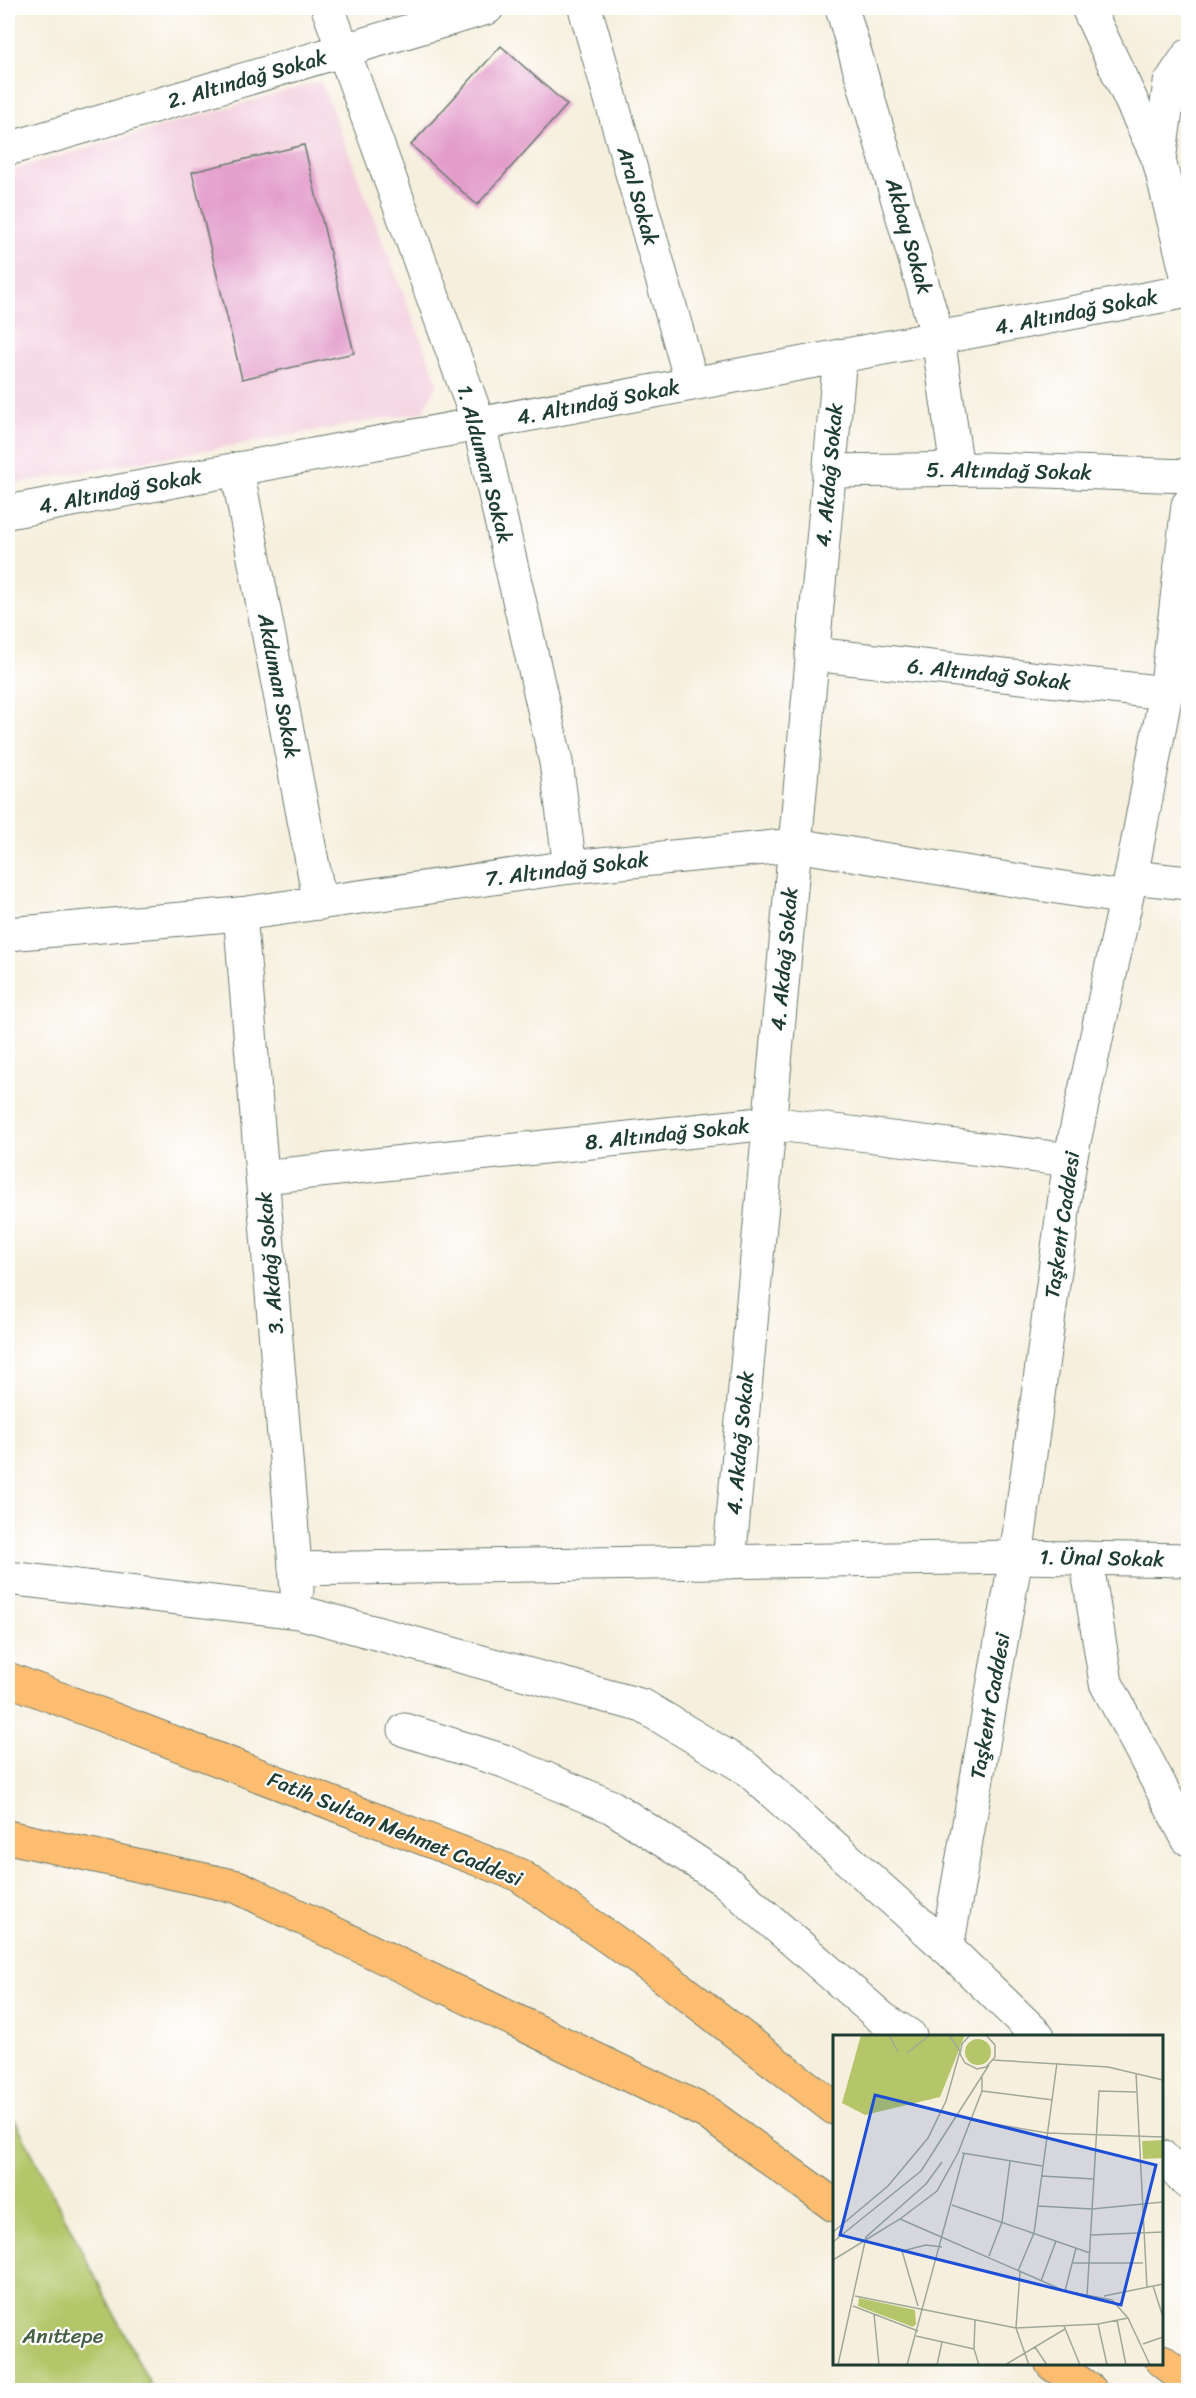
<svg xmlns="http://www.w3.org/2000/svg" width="1196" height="2398" viewBox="0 0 1196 2398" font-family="Sriracha,sans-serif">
	<rect width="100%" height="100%" fill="#fff"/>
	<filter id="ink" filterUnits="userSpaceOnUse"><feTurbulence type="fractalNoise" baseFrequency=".0167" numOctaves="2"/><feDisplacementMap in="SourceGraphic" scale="12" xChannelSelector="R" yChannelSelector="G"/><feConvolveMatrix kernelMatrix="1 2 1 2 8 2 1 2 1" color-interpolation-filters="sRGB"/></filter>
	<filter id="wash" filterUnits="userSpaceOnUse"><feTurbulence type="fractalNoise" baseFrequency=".008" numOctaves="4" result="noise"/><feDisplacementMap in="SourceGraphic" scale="24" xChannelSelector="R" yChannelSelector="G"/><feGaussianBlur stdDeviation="1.35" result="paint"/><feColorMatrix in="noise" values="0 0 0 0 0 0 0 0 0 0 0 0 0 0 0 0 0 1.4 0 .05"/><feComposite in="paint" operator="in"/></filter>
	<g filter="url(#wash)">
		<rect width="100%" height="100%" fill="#f6efdd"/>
		<path fill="#f3cfde" d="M 321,81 L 438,383 L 423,412 L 8,485 L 8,171 Z"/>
		<path fill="#b4c669" stroke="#6a824e" stroke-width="1.5" d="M 8,2106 L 153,2390 L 8,2390 Z"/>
		<g id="blocks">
			<g fill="#e39dcb">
				<path d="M 501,46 L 567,105 L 477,205 L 411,145 Z"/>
				<path d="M 304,145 L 354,353 L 242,379 L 192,172 Z"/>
			</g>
		</g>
	</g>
	<g filter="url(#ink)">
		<use href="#blocks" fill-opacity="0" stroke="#6a7b6f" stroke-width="1.5"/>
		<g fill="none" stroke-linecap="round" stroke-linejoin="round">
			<g stroke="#6a7b6f" stroke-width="35">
				<g id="minor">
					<path d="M 328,8 L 479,424 L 556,762 L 570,867"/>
					<path d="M 585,8 L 692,384"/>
					<path d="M 842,8 L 938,338 L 957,469"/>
					<path d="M 1088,8 L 1159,160"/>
					<path d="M 8,149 L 487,8"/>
					<path d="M 237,469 L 320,903"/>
					<path d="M 829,471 L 986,469 L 1188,476"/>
					<path d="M 8,512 L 1188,291"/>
					<path d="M 812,654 L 1166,693"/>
					<path d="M 1131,877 L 1188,883"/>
					<path d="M 240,914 L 297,1590"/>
					<path d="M 8,934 L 240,914 L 570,867 L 795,845 L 1126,898"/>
					<path d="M 263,1177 L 769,1123 L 1070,1160"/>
					<path d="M 1086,1558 L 1106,1683 L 1188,1839"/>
					<path d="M 729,1562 L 840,356"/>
					<path d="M 295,1569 L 1016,1557 L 1188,1560"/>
					<path d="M 8,1578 L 299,1612 L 643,1706 L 746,1768 L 947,1948 L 1038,2036"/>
					<path d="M 405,1730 L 504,1761 L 612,1807 L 724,1880 L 883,2019 L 910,2036"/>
					<path d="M 1162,2157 L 1188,2183"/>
				</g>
			</g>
			<g stroke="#6a7b6f" stroke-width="35">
				<g id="tertiary">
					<path d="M 1188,56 L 1170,83 L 1159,160 L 1188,279"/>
					<path d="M 947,1948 L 1016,1557 L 1070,1160 L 1131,877 L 1166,693 L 1188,505"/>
				</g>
			</g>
			<g stroke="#6a7b6f" stroke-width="35">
				<g id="primary">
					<path d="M 8,1679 L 519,1875 L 658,1972 L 834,2108"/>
					<path d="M 8,1837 L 238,1887 L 707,2113 L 834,2205"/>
					<path d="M 1162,2361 L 1188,2382"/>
					<path d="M 1052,2364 L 1090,2390"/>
				</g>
			</g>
			<use href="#minor" stroke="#fff" stroke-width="33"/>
			<use href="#tertiary" stroke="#fff" stroke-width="33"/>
			<use href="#primary" stroke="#fcbd6f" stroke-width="33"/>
		</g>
	</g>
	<g text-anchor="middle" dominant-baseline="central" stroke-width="4.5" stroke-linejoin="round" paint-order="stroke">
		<g font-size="21" fill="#1f3d34" stroke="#fff">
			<text transform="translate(247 79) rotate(-16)">2. Altındağ Sokak</text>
			<text transform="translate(638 196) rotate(74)">Aral Sokak</text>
			<text transform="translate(909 236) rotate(74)">Akbay Sokak</text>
			<text transform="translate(1076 312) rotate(-11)">4. Altındağ Sokak</text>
			<text transform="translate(598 402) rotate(-11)">4. Altındağ Sokak</text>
			<text transform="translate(485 464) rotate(75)">1. Alduman Sokak</text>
			<text transform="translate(1009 471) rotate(1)">5. Altındağ Sokak</text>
			<text transform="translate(829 475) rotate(-85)">4. Akdağ Sokak</text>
			<text transform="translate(120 491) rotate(-11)">4. Altındağ Sokak</text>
			<text transform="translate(989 674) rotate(6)">6. Altındağ Sokak</text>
			<text transform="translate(279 686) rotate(79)">Akduman Sokak</text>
			<text transform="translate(567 869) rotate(-7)">7. Altındağ Sokak</text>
			<text transform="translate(784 959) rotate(-85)">4. Akdağ Sokak</text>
			<text transform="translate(667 1134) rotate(-6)">8. Altındağ Sokak</text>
			<text transform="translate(1062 1225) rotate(-82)">Taşkent Caddesi</text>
			<text transform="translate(270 1263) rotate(-95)">3. Akdağ Sokak</text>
			<text transform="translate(740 1443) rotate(-85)">4. Akdağ Sokak</text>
			<text transform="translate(1102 1558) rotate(1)">1. Ünal Sokak</text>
			<text transform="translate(990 1706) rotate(-80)">Taşkent Caddesi</text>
			<text transform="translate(395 1829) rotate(22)">Fatih Sultan Mehmet Caddesi</text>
		</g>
		<g font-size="21" fill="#445f41" stroke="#fff">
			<text x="63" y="2336">Anıttepe</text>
		</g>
	</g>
	<g transform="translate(833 2035)">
		<rect width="330" height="330" fill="#f6efdd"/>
		<path d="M 28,0 L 132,0 L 107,62 L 32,80 L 9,68 ZM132 17a13 13 0 1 1 26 0a13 13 0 1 1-26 0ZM 330,105 L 330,123 L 310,124 L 309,106 ZM 26,263 L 82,275 L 83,289 L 80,292 L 25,271 Z" fill="#b4c669"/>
		<path fill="none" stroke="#a0a899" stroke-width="1.5" d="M 56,0 L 65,17M 116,0 L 127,16M 137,0 L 129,9 L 127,19 L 132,28 L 144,34 L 153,32 L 162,22 L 162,10 L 153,0M 74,18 L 97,0M 160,25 L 275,32 L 330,45M 303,38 L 314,253M 149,56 L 220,65M 138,85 L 214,98 L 330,102M 129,118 L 209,131M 208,141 L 261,144M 119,170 L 257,218M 205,171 L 259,174 L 330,167M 67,184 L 232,256 L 279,265 L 295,283 L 317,330M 0,197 L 55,151 L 95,103 L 113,66 L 127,16M 258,200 L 330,197M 0,207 L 88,136 L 156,30M 156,221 L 169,187 L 177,126M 0,225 L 67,184 L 104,156 L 125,118 L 149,56 L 149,42M 240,228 L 310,228M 185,236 L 201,198 L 224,28M 187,237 L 183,293 L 196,330M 208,246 L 223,206M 320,251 L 330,282M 232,256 L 243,213M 22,261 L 183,293 L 265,289 L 295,283M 254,261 L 266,56 L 303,57M 271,261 L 330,249M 20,271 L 85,296M 85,271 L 69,216 L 93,210 L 109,212M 41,279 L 46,330M 142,285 L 141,314 L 146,330M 284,285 L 293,330M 265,289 L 274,330M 231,291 L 247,330M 83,301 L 141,314M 310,309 L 330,302M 202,312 L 214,330M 5,330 L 33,202 L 93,149 L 109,127M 74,330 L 131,119M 104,330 L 109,307M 172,330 L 232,294"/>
		<path fill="#1d4ed8" fill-opacity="0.15" stroke="#1d4ed8" stroke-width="3" d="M 42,60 L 323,130 L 288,270 L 7,200 Z"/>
		<rect width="330" height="330" fill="none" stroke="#1f3d34" stroke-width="3"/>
	</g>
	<rect width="1196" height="2398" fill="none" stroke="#fff" stroke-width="30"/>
</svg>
